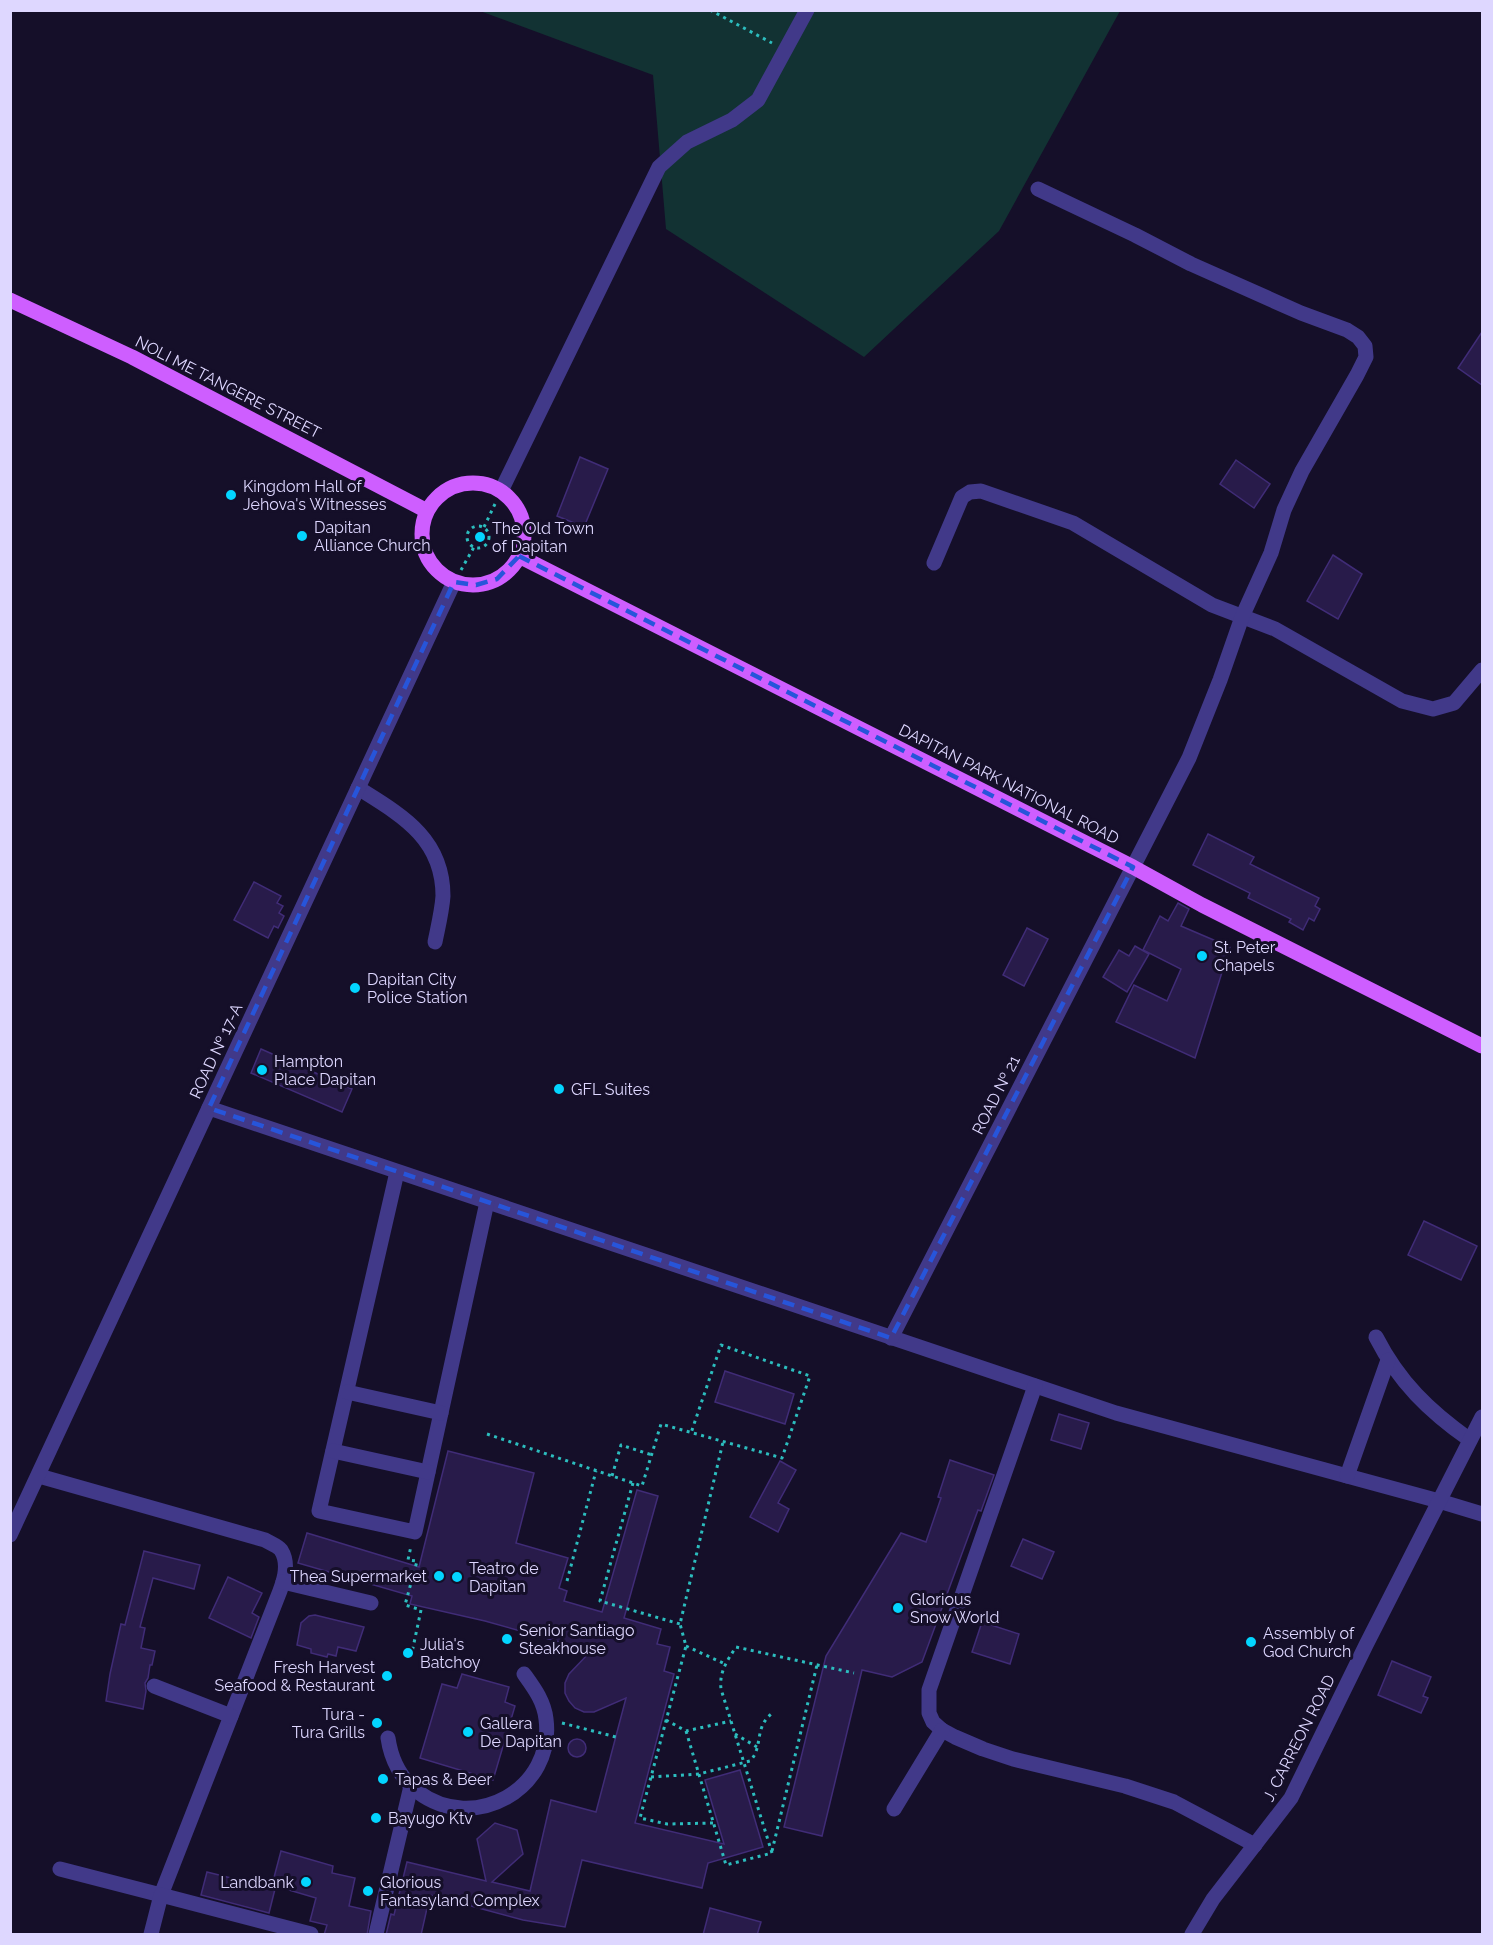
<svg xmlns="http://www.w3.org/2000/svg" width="1493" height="1945" viewBox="0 0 1493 1945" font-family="Raleway,sans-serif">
	<rect width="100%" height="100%" fill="#150f29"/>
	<path fill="#123233" d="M 480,11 L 1120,11 L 999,231 L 864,357 L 666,229 L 653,75 Z"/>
	<g fill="#281b4a" stroke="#402c77" stroke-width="1.5">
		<path d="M 1482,332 L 1482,385 L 1458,368 Z"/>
		<path d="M 580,457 L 608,469 L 584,527 L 557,516 Z"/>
		<path d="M 1236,460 L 1270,484 L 1254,508 L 1220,484 Z"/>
		<path d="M 1333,555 L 1362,574 L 1338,619 L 1307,601 Z"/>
		<path d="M 1208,834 L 1254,857 L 1250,864 L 1319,898 L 1315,906 L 1320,909 L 1314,921 L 1309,918 L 1303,930 L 1289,922 L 1291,919 L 1248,898 L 1250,893 L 1193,865 Z"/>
		<path d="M 254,882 L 281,896 L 277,903 L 283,906 L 279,913 L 284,916 L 278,928 L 274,926 L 268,938 L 234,920 Z"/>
		<path d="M 1178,903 L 1189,909 L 1181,926 L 1230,947 L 1195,1058 L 1116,1022 L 1134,985 L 1167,1001 L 1181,969 L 1143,950 L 1160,916 L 1168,921 Z"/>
		<path d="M 1027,928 L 1048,939 L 1024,986 L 1003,975 Z"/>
		<path d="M 1135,946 L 1149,954 L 1127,992 L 1103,977 L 1119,950 L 1129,956 Z"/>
		<path d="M 261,1049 L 352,1089 L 342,1112 L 251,1073 Z"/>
		<path d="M 1424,1221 L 1477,1246 L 1461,1280 L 1408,1255 Z"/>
		<path d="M 725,1371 L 794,1394 L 785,1424 L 715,1402 Z"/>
		<path d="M 1059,1414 L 1089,1423 L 1081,1449 L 1051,1440 Z"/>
		<path d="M 448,1451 L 534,1473 L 516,1543 L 568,1558 L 559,1588 L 567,1591 L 564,1601 L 602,1612 L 637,1490 L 658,1496 L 624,1618 L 661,1629 L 657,1644 L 670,1647 L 664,1671 L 674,1674 L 635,1823 L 724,1844 L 705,1780 L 740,1770 L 763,1847 L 708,1863 L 702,1888 L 582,1860 L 565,1927 L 523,1920 L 430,1895 L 421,1935 L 386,1935 L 391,1914 L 394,1915 L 407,1862 L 486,1881 L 477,1839 L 495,1823 L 517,1830 L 523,1854 L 492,1882 L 530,1891 L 551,1800 L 596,1812 L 626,1698 L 594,1712 L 584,1712 L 575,1708 L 569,1701 L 565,1693 L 565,1683 L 569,1674 L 591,1651 L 485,1621 L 410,1604 L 412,1596 L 298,1563 L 307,1533 L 419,1567 Z"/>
		<path d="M 950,1460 L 994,1475 L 981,1511 L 978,1510 L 922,1662 L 892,1677 L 862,1670 L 822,1836 L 784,1827 L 826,1656 L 901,1533 L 926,1542 L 941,1498 L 938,1497 Z"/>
		<path d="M 780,1461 L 796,1470 L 778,1503 L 789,1509 L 778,1532 L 750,1517 Z"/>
		<path d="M 1023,1539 L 1054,1552 L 1042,1579 L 1011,1566 Z"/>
		<path d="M 144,1551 L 200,1565 L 194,1589 L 153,1578 L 140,1627 L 145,1628 L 141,1648 L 155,1651 L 152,1665 L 150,1665 L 148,1678 L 145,1683 L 146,1691 L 143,1709 L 106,1701 L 110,1674 L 121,1624 L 125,1625 Z"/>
		<path d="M 228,1577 L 262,1593 L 252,1613 L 259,1617 L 251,1638 L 209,1618 Z"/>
		<path d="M 315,1615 L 364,1627 L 356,1651 L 338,1647 L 336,1656 L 328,1654 L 327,1657 L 311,1653 L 311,1649 L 297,1645 L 301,1623 L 309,1616 Z"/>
		<path d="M 982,1622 L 1019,1634 L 1010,1664 L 972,1652 Z"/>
		<path d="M 1392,1661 L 1431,1677 L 1423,1696 L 1428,1698 L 1421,1713 L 1378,1695 Z"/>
		<path d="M 462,1674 L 509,1687 L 505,1702 L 515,1706 L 493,1780 L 420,1758 L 442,1684 L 457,1688 Z"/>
		<circle cx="577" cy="1748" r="9"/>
		<path d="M 281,1851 L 333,1866 L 332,1873 L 355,1878 L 349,1906 L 371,1911 L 367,1935 L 324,1935 L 327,1925 L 310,1921 L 316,1898 L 272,1885 Z"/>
		<path d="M 207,1872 L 275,1889 L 269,1913 L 201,1895 Z"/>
		<path d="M 710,1908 L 761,1922 L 757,1935 L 703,1935 Z"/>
	</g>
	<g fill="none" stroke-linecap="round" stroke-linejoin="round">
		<g stroke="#2cbdbe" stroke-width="3" stroke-dasharray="3 4.5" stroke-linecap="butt">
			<path d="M 710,10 L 772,43"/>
			<circle cx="478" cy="537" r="11"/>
			<path d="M 484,527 L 495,504"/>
			<path d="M 461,570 L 474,547"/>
			<path d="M 487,1434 L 642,1486 L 661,1424 L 782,1458 L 810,1376 L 721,1345 L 691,1433"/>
			<path d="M 612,1476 L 621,1445 L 652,1455"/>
			<path d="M 633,1483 L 600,1601 L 680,1624"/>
			<path d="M 567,1581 L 596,1471"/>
			<path d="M 686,1646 L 725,1664"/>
			<path d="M 411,1657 L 421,1610 L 405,1605 L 417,1561 L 408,1560 L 411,1546"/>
			<path d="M 666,1720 L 686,1731 L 731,1721"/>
			<path d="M 562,1723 L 616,1737"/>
			<path d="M 686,1731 L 726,1865 L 772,1853"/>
			<path d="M 735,1734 L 757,1747"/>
			<path d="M 651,1777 L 699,1774 L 750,1761 C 764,1747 753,1726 774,1712"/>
			<path d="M 713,1823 L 667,1824 L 640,1818 L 686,1646 L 680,1624 L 723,1442"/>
			<path d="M 772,1851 L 817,1665"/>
			<path d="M 772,1853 L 721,1689 C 719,1672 727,1661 736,1647 L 854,1673"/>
		</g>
		<g stroke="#413989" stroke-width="15">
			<path d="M 501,491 L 659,167 L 687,142 L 732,120 L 758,100 L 807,10"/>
			<path d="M 934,563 L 962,497 L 970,492 L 981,491 L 1073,523 L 1212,605 L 1275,629 L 1402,701 L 1433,709 L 1454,703 L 1482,670"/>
			<path d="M 358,788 C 401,815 443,838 443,896 C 442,911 438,927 435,942"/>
			<path d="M 209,1108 L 1116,1413 L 1439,1501 L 1482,1514"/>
			<path d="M 397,1172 L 319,1511 L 415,1532 L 487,1202"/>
			<path d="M 1376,1337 C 1399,1382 1429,1411 1470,1440"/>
			<path d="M 891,1338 L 1189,758 L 1220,680 L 1242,617 L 1271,553 L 1284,510 L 1302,471 L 1357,375 L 1366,357 L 1365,346 L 1358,337 L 1347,330 L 1301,313 L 1191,264 L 1135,235 L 1038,189"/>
			<path d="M 1035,1386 L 929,1690 L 929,1713 L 933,1722 L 942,1730 L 955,1737 L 983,1749 L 1013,1759 L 1125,1786 L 1174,1802 L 1255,1845"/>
			<path d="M 347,1392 L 441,1413"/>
			<path d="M 333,1451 L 428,1472"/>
			<path d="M 39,1476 L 265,1540 C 270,1543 278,1546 281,1550 C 291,1566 282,1586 276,1601 L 161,1895 L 60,1869"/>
			<path d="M 1347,1476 L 1388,1360"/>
			<path d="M 10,1535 L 454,582"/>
			<path d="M 283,1582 L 371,1603"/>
			<path d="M 154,1686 L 231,1716"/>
			<path d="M 388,1738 C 391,1759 401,1779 418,1792 C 474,1834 555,1789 546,1719 C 544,1701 534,1688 524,1674"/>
			<path d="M 894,1809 L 942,1730"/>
			<path d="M 151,1934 L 161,1895 L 311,1934"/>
			<path d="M 376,1934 L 411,1786"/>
			<path d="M 1192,1934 L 1213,1899 L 1291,1798 L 1366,1645 L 1482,1417"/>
		</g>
		<g stroke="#ce5eff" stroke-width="15">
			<path d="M 10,300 L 132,357 L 427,511"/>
			<circle cx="473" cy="534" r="51"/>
			<path d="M 519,556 L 1133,867 L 1202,905 L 1482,1046"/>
		</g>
	</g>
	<path fill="none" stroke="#2755da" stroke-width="4.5" stroke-dasharray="12 8" stroke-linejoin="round" d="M 519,556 L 1133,867 L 891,1338 L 209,1108 L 454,582 L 476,585 L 497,579 Z"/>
	<g fill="#03d5ff" stroke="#150f29" stroke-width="2">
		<circle cx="231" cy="495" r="6"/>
		<circle cx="302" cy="536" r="6"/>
		<circle cx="480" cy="537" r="6"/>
		<circle cx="1202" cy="956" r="6"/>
		<circle cx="355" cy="988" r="6"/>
		<circle cx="262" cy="1070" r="6"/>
		<circle cx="559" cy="1089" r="6"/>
		<circle cx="439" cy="1576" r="6"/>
		<circle cx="457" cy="1577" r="6"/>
		<circle cx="898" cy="1608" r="6"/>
		<circle cx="507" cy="1639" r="6"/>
		<circle cx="1251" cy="1642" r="6"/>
		<circle cx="408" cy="1653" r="6"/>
		<circle cx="387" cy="1676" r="6"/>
		<circle cx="377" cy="1723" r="6"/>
		<circle cx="468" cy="1732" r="6"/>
		<circle cx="383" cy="1779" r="6"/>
		<circle cx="376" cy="1818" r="6"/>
		<circle cx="306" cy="1882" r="6"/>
		<circle cx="368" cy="1891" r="6"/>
	</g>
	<g text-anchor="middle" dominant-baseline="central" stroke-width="6" stroke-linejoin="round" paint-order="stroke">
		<g font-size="16" fill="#ded7ff" stroke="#150f29">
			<text transform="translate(228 387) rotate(27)">NOLI ME TANGERE STREET</text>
			<text transform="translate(1009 784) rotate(27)">DAPITAN PARK NATIONAL ROAD</text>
			<text transform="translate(216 1051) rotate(-65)">ROAD № 17-A</text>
			<text transform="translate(996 1095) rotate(-63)">ROAD № 21</text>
			<text transform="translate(1299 1738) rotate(-63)">J. CARREON ROAD</text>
		</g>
		<g font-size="16" fill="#ded7ff" stroke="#150f29" text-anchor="start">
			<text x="243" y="486">Kingdom Hall of<tspan x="243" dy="18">Jehova's Witnesses</tspan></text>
			<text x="314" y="527">Dapitan<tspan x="314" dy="18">Alliance Church</tspan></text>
			<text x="492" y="528">The Old Town<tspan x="492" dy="18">of Dapitan</tspan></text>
			<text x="1214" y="947">St. Peter<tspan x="1214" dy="18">Chapels</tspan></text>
			<text x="367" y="979">Dapitan City<tspan x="367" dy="18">Police Station</tspan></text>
			<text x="274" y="1061">Hampton<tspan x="274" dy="18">Place Dapitan</tspan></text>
			<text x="571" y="1089">GFL Suites</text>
			<text x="469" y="1568">Teatro de<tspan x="469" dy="18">Dapitan</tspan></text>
			<text x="427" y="1576" text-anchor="end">Thea Supermarket</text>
			<text x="910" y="1599">Glorious<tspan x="910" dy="18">Snow World</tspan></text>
			<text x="519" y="1630">Senior Santiago<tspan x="519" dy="18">Steakhouse</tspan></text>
			<text x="1263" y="1633">Assembly of<tspan x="1263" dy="18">God Church</tspan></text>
			<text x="420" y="1644">Julia's<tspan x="420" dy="18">Batchoy</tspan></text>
			<text x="375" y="1667" text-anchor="end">Fresh Harvest<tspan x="375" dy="18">Seafood &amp; Restaurant</tspan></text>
			<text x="365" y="1714" text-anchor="end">Tura -<tspan x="365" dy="18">Tura Grills</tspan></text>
			<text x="480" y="1723">Gallera<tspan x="480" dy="18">De Dapitan</tspan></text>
			<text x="395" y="1779">Tapas &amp; Beer</text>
			<text x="388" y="1818">Bayugo Ktv</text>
			<text x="294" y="1882" text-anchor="end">Landbank</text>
			<text x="380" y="1882">Glorious<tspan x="380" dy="18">Fantasyland Complex</tspan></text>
		</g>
	</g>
	<rect width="1493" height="1945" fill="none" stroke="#ded7ff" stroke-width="24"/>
</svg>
